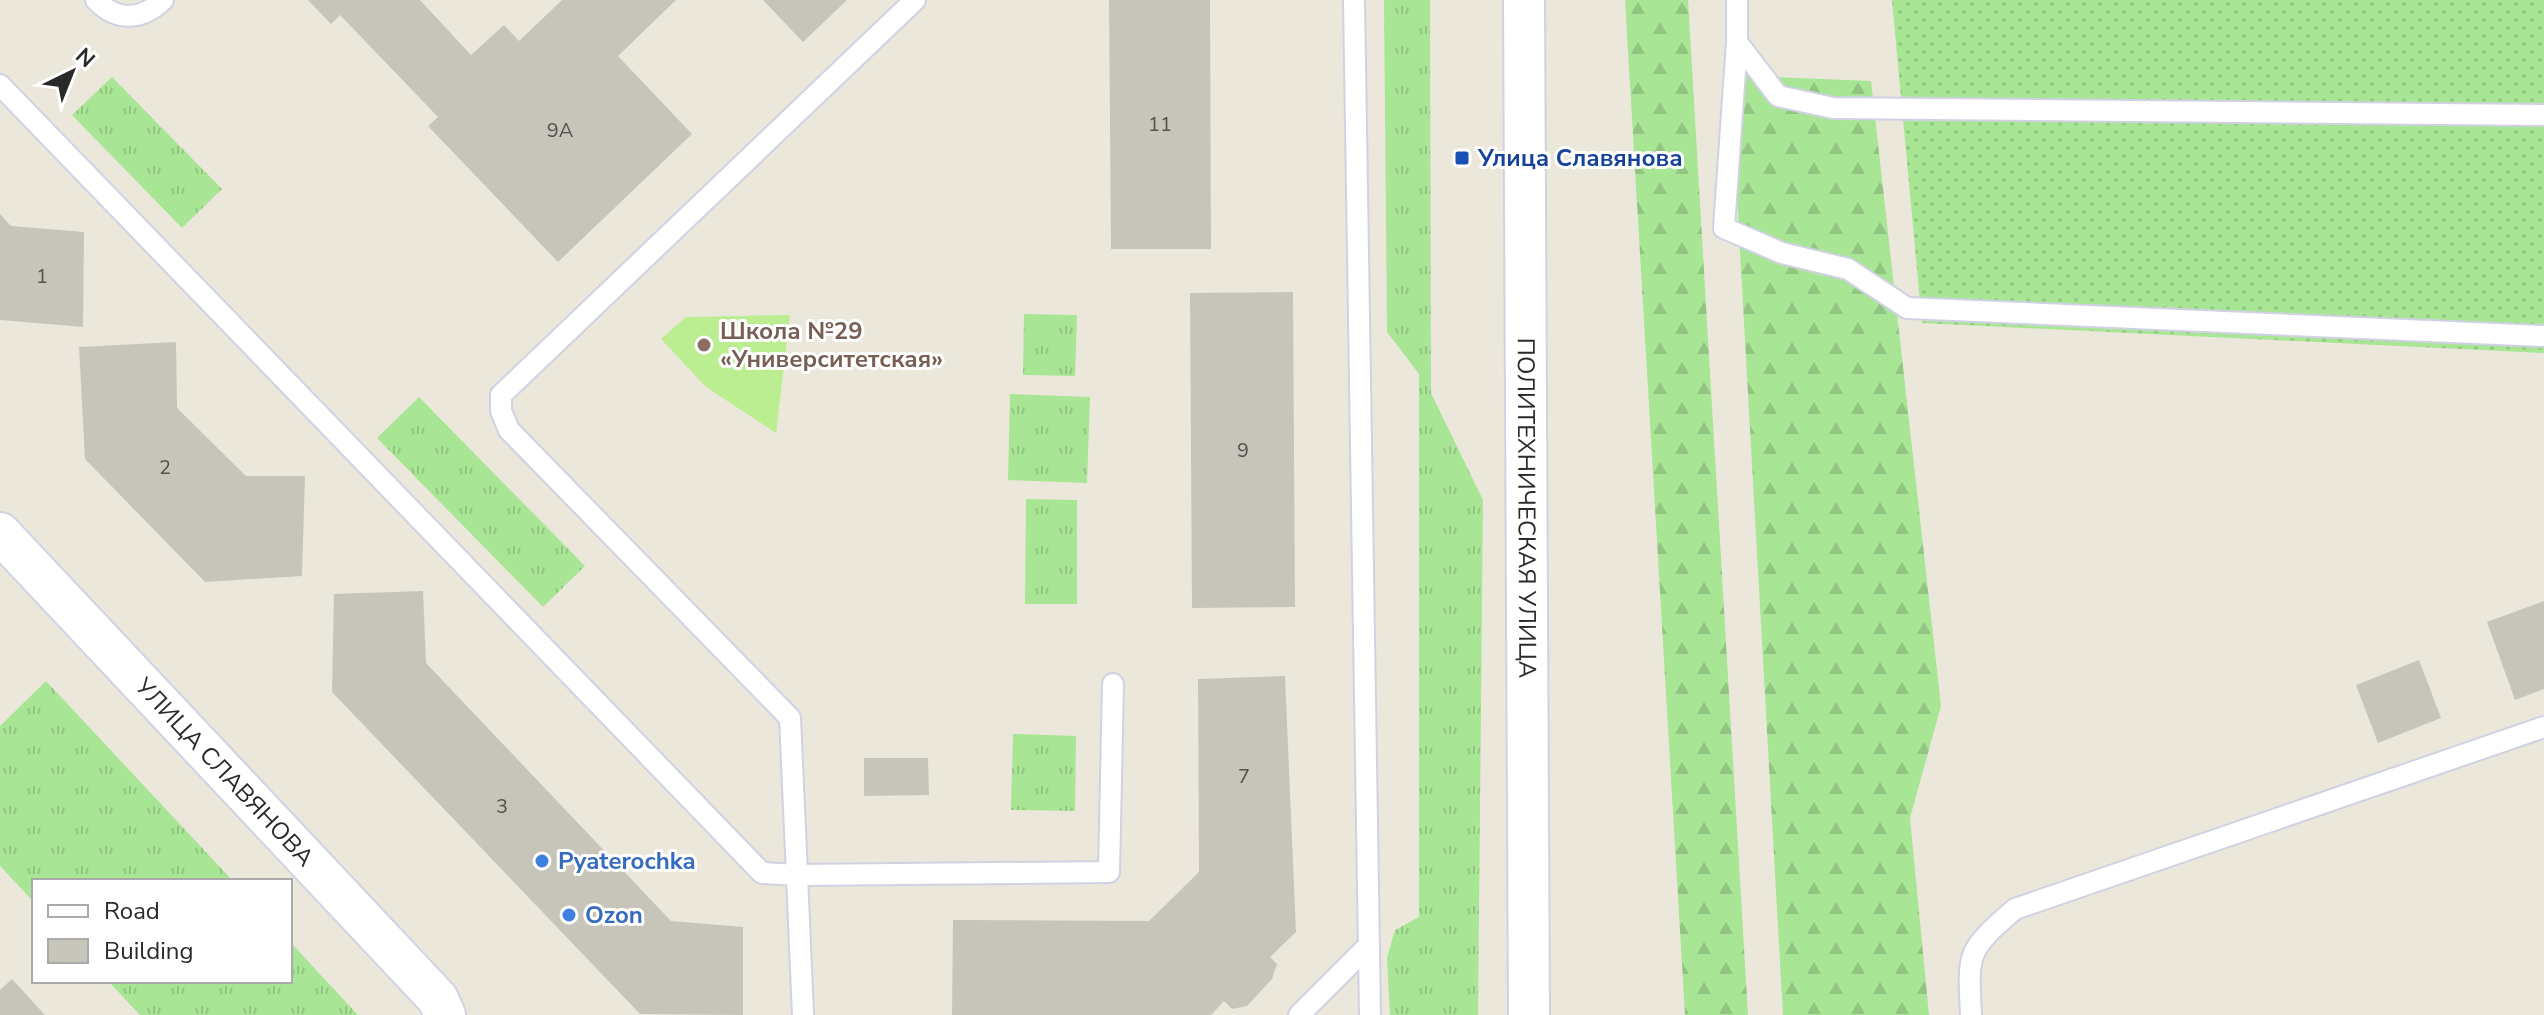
<svg xmlns="http://www.w3.org/2000/svg" width="2544" height="1015" viewBox="0 0 2544 1015" font-family="'Nunito Sans',sans-serif">
	<defs>
		<pattern id="grass-tufts" width="24" height="20" patternUnits="userSpaceOnUse" patternTransform="scale(2)"><rect width="24" height="20" fill="#a8e595"/><path d="M3 7l-1-3M5 7V3M7 7l1-3M15 17l-1-3M17 17v-4M19 17l1-3" fill="none" stroke="#91c581"/></pattern>
		<pattern id="forest-firs" width="22" height="20" patternUnits="userSpaceOnUse" patternTransform="scale(2)"><rect width="22" height="20" fill="#a8e595"/><path d="M5 1l3.5 6h-7zM16 11l3.5 6h-7z" fill="#91c581"/></pattern>
		<pattern id="garden-dots" width="8" height="8" patternUnits="userSpaceOnUse" patternTransform="scale(2)"><rect width="8" height="8" fill="#a8e595"/><path d="M2 2h.1M6 6h.1" fill="none" stroke="#91c581" stroke-width="1.8" stroke-linecap="round"/></pattern>
	</defs>
	<rect width="100%" height="100%" fill="#ece7db"/>
	<g fill="url(#grass-tufts)">
		<path d="M 1384,0 L 1430,0 L 1431,393 L 1483,500 L 1478,1015 L 1390,1015 L 1387,958 L 1395,930 L 1419,917 L 1419,374 L 1387,332 Z"/>
		<path d="M 112,77 L 222,189 L 182,228 L 72,115 Z"/>
		<path d="M 1024,314 L 1077,315 L 1075,376 L 1023,375 Z"/>
		<path d="M 1010,394 L 1090,397 L 1087,483 L 1008,480 Z"/>
		<path d="M 419,397 L 585,566 L 543,607 L 377,438 Z"/>
		<path d="M 1026,499 L 1077,500 L 1077,604 L 1025,604 Z"/>
		<path d="M 46,681 L 233,881 L 34,881 L 34,902 L 0,866 L 0,726 Z"/>
		<path d="M 1013,734 L 1076,736 L 1075,811 L 1011,810 Z"/>
		<path d="M 290,942 L 358,1015 L 140,1015 L 108,981 L 290,981 Z"/>
	</g>
	<g fill="url(#forest-firs)">
		<path d="M 1625,0 L 1688,0 L 1748,1015 L 1685,1015 Z"/>
		<path d="M 1747,76 L 1871,81 L 1941,706 L 1910,818 L 1929,1015 L 1783,1015 L 1732,109 Z"/>
	</g>
	<path fill="url(#garden-dots)" d="M 1892,0 L 2544,0 L 2544,353 L 1922,323 Z"/>
	<path fill="#bbed91" d="M 790,315 L 776,433 L 706,387 L 661,339 L 686,317 Z"/>
	<g fill="#c7c5ba">
		<path d="M 308,0 L 420,0 L 471,55 L 504,25 L 519,41 L 562,0 L 676,0 L 618,56 L 692,134 L 558,262 L 428,126 L 438,117 L 340,15 L 331,24 Z"/>
		<path d="M 763,0 L 847,0 L 803,42 Z"/>
		<path d="M 1109,0 L 1210,0 L 1211,249 L 1111,249 Z"/>
		<path d="M 0,214 L 11,226 L 84,232 L 83,327 L 0,320 Z"/>
		<path d="M 1293,292 L 1295,607 L 1192,608 L 1190,293 Z"/>
		<path d="M 176,342 L 177,408 L 246,476 L 305,476 L 302,576 L 205,582 L 85,459 L 79,347 Z"/>
		<path d="M 423,591 L 426,663 L 671,921 L 743,927 L 743,1015 L 640,1014 L 332,692 L 334,594 Z"/>
		<path d="M 2544,601 L 2544,689 L 2515,700 L 2487,622 Z"/>
		<path d="M 2419,660 L 2441,718 L 2378,743 L 2356,685 Z"/>
		<path d="M 1285,676 L 1296,932 L 1270,957 L 1277,964 L 1272,979 L 1247,1006 L 1232,1009 L 1224,1001 L 1211,1015 L 952,1015 L 953,920 L 1149,921 L 1199,872 L 1198,679 Z"/>
		<path d="M 864,758 L 928,758 L 929,795 L 864,796 Z"/>
		<path d="M 12,979 L 45,1015 L 0,1015 L 0,990 Z"/>
	</g>
	<g fill="none" stroke-linecap="round" stroke-linejoin="round">
		<g stroke="#d0d2e3" stroke-width="24">
			<g id="lane">
				<path d="M 96,0 C 117,22 142,20 163,0"/>
				<path d="M 1354,0 L 1370,1015"/>
				<path d="M 1737,0 L 1737,42 L 1778,96 L 1833,108 L 2544,115"/>
				<path d="M 1737,42 L 1724,228 L 1782,253 L 1848,269 L 1907,308 L 2544,336"/>
				<path d="M 0,85 L 762,873 L 797,875 L 790,718 L 509,430 L 501,411 L 501,395 L 915,0"/>
				<path d="M 803,1015 L 797,875 L 1109,872 L 1113,684"/>
				<path d="M 1299,1015 L 1368,946"/>
				<path d="M 1971,1015 C 1968,953 1966,951 2015,909 L 2544,727"/>
			</g>
		</g>
		<g stroke="#d0d2e3" stroke-width="44">
			<g id="street">
				<path id="s1" d="M 1524,0 L 1529,1015"/>
				<path id="s2" d="M 0,533 L 438,999 L 445,1015"/>
			</g>
		</g>
		<use href="#lane" stroke="#fff" stroke-width="20"/>
		<use href="#street" stroke="#fff" stroke-width="40"/>
	</g>
	<rect fill="#1a4fb4" stroke="#fff" stroke-width="3" x="1454" y="150" width="16" height="16" rx="4"/>
	<circle fill="#8d6e63" stroke="#fff" stroke-width="3" cx="704" cy="345" r="8"/>
	<g fill="#3f7fe0" stroke="#fff" stroke-width="3">
		<circle cx="542" cy="861" r="8"/>
		<circle cx="569" cy="915" r="8"/>
	</g>
	<g text-anchor="middle" dominant-baseline="central" stroke-width="6" stroke-linejoin="round" paint-order="stroke">
		<g font-size="20" fill="#51514e">
			<text x="1160" y="124">11</text>
			<text x="560" y="130">9А</text>
			<text x="42" y="276">1</text>
			<text x="1243" y="450">9</text>
			<text x="165" y="467">2</text>
			<text x="1244" y="776">7</text>
			<text x="502" y="806">3</text>
		</g>
		<g font-size="24" font-weight="bold" fill="#164399" stroke="#fff" text-anchor="start">
			<text x="1478" y="158">Улица Славянова</text>
		</g>
		<g font-size="24" font-weight="bold" fill="#785e54" stroke="#fff" text-anchor="start">
			<text x="720" y="331">Школа №29<tspan x="720" dy="28">«Университетская»</tspan></text>
		</g>
		<g font-size="24" fill="#2a2a2a" stroke="#fff">
			<text stroke="none"><textPath href="#s1" startOffset="508">ПОЛИТЕХНИЧЕСКАЯ УЛИЦА</textPath></text>
			<text stroke="none"><textPath href="#s2" startOffset="328">УЛИЦА СЛАВЯНОВА</textPath></text>
		</g>
		<g font-size="24" font-weight="bold" fill="#366cbe" stroke="#fff" text-anchor="start">
			<text x="558" y="861">Pyaterochka</text>
			<text x="585" y="915">Ozon</text>
		</g>
	</g>
	<rect x="32" y="879" width="260" height="104" fill="#ffffff" stroke="#aaaaaa" stroke-width="2"/>
	<rect x="48" y="905" width="40" height="12" fill="#ffffff" stroke="#aaaaaa" stroke-width="2"/>
	<text x="104" y="919" font-size="24" fill="#2a2a2a">Road</text>
	<rect x="48" y="939" width="40" height="24" fill="#c7c5ba" stroke="#aaaaaa" stroke-width="2"/>
	<text x="104" y="959" font-size="24" fill="#2a2a2a">Building</text>
	<g transform="translate(72 72) rotate(43)" stroke="#ffffff" stroke-width="6" paint-order="stroke">
	<path d="M0-6L14 30L0 20L-14 30Z" fill="#2a2a2a"/>
	<text y="-12" font-size="22" font-weight="bold" text-anchor="middle" fill="#2a2a2a">N</text>
	</g>
</svg>
